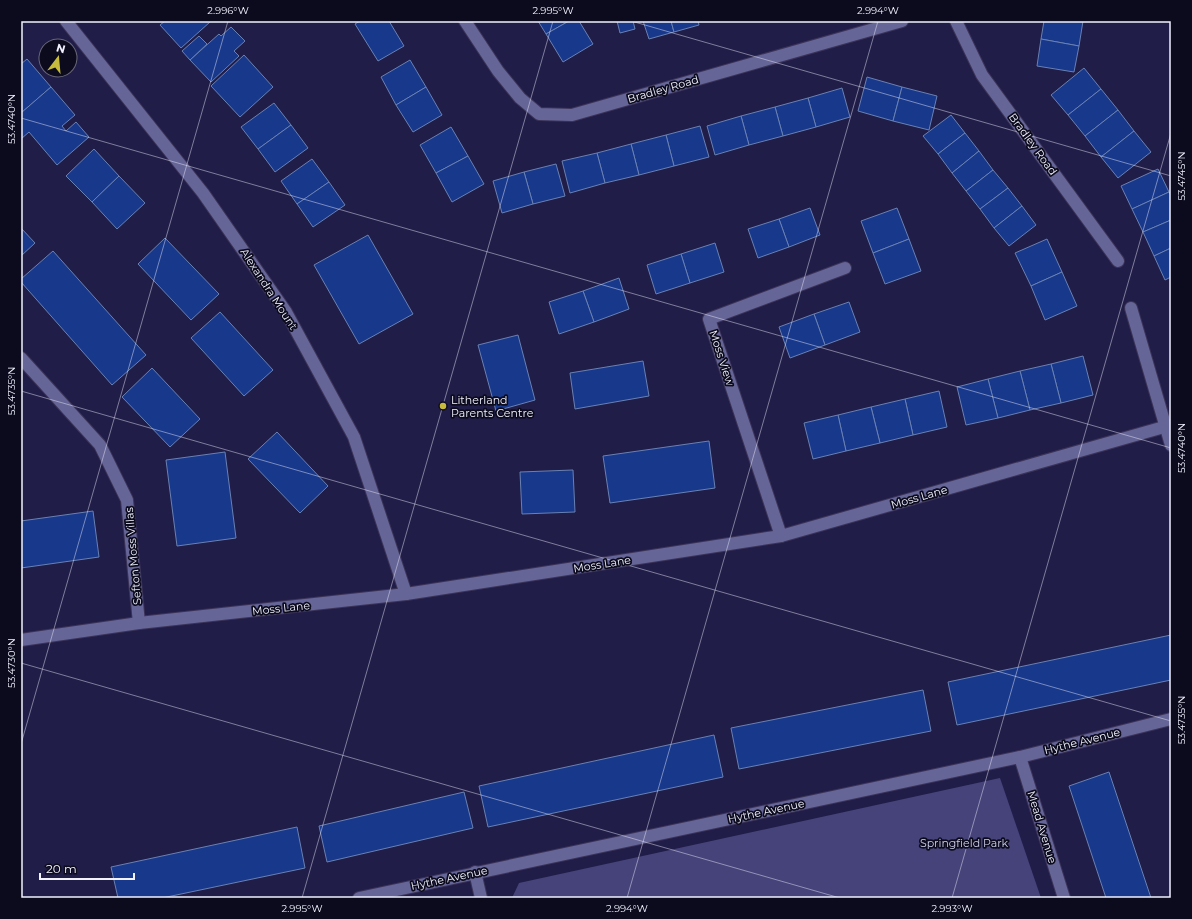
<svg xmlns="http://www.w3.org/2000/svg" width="1192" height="919" viewBox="0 0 1192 919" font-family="Montserrat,sans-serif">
	<rect width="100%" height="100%" fill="#211d49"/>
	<path fill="#46437b" d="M 1000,778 L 1041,898 L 512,898 L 519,883 Z"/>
	<g fill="#18388b" stroke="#6981b2">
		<path d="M 165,21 L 209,21 L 210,22 L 181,48 L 160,25 Z"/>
		<path d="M 360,21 L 389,21 L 404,46 L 378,61 L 355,24 Z"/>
		<path d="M 538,21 L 569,21 L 546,34 Z"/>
		<path d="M 569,21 L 579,21 L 593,44 L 563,62 L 546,34 Z"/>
		<path d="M 617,21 L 633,21 L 635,29 L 620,33 Z"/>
		<path d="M 643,21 L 671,21 L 674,32 L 649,39 Z"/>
		<path d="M 671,21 L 698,21 L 699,25 L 674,32 Z"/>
		<path d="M 1044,21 L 1083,21 L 1079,46 L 1041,39 Z"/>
		<path d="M 231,27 L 245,41 L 234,51 L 239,56 L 211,82 L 190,60 L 219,34 L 221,36 Z"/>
		<path d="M 199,36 L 207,44 L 190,60 L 182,51 Z"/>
		<path d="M 1041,39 L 1079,46 L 1074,72 L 1037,66 Z"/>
		<path d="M 244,55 L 273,87 L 240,117 L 211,86 Z"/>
		<path d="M 27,59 L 51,87 L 21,113 L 21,64 Z"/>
		<path d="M 410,60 L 426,87 L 396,105 L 381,77 Z"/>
		<path d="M 1084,68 L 1101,89 L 1068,115 L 1051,95 Z"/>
		<path d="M 867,77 L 902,87 L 893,121 L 858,111 Z"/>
		<path d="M 51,87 L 75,115 L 62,126 L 66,131 L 76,122 L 89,137 L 57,165 L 29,132 L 21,139 L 21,113 Z"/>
		<path d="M 426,87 L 442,115 L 413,132 L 396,105 Z"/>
		<path d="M 902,87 L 937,96 L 929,130 L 893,121 Z"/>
		<path d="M 842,88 L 850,117 L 816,127 L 808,98 Z"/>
		<path d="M 1101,89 L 1118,110 L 1085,136 L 1068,115 Z"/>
		<path d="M 808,98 L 816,127 L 783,136 L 775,107 Z"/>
		<path d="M 274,103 L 291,125 L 258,149 L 241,127 Z"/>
		<path d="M 775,107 L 783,136 L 749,145 L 741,116 Z"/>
		<path d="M 1118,110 L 1134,131 L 1101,157 L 1085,136 Z"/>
		<path d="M 951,115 L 965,133 L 938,154 L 923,136 Z"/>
		<path d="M 741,116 L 749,145 L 715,155 L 707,126 Z"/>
		<path d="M 291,125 L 308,148 L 275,172 L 258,149 Z"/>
		<path d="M 700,126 L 709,157 L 674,166 L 666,135 Z"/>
		<path d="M 451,127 L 468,156 L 436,173 L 420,145 Z"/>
		<path d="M 1134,131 L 1151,152 L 1118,178 L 1101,157 Z"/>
		<path d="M 965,133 L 979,151 L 952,173 L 938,154 Z"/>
		<path d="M 666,135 L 674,166 L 639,175 L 631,144 Z"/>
		<path d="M 631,144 L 639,175 L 605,183 L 597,153 Z"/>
		<path d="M 94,149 L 119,176 L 92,202 L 66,176 Z"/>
		<path d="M 979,151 L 993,170 L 966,191 L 952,173 Z"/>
		<path d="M 597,153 L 605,183 L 570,193 L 562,161 Z"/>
		<path d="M 468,156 L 484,184 L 452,202 L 436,173 Z"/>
		<path d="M 312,159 L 329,182 L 297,204 L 281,181 Z"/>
		<path d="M 556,164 L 565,196 L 533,204 L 524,172 Z"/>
		<path d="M 1158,169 L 1169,192 L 1132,209 L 1121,186 Z"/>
		<path d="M 993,170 L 1008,188 L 980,209 L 966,191 Z"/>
		<path d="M 524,172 L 533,204 L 502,213 L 493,181 Z"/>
		<path d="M 119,176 L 145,203 L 117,229 L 92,202 Z"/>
		<path d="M 329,182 L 345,205 L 313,227 L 297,204 Z"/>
		<path d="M 1008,188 L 1022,206 L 994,228 L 980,209 Z"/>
		<path d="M 1169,192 L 1171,195 L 1171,220 L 1143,232 L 1132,209 Z"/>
		<path d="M 1022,206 L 1036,225 L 1009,246 L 994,228 Z"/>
		<path d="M 810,208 L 820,235 L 789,247 L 779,219 Z"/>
		<path d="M 897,208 L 909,239 L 873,253 L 861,221 Z"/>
		<path d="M 779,219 L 789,247 L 758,258 L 748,229 Z"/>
		<path d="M 1171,220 L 1171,248 L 1154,256 L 1143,232 Z"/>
		<path d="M 21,228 L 35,243 L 21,256 Z"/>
		<path d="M 368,235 L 413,314 L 359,344 L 314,265 Z"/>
		<path d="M 165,238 L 219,294 L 191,320 L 138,264 Z"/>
		<path d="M 909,239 L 921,271 L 885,284 L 873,253 Z"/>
		<path d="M 1047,239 L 1062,272 L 1031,286 L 1015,253 Z"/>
		<path d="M 715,243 L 724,272 L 690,283 L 681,254 Z"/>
		<path d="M 1171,248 L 1171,277 L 1165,280 L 1154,256 Z"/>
		<path d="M 53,251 L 146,355 L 112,385 L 21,282 L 21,279 Z"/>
		<path d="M 681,254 L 690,283 L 656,294 L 647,265 Z"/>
		<path d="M 1062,272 L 1077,306 L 1045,320 L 1031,286 Z"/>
		<path d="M 619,278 L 629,309 L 594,322 L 583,291 Z"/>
		<path d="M 583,291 L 594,322 L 559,334 L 549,302 Z"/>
		<path d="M 849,302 L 860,332 L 825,345 L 814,314 Z"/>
		<path d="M 220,312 L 273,370 L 244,396 L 191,338 Z"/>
		<path d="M 814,314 L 825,345 L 790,358 L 779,327 Z"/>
		<path d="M 518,335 L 535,400 L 496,411 L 478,345 Z"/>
		<path d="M 1083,356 L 1093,395 L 1061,403 L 1051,364 Z"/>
		<path d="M 643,361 L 649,396 L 575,409 L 570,373 Z"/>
		<path d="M 1051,364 L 1061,403 L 1030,410 L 1020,371 Z"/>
		<path d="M 152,368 L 200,419 L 170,447 L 122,397 Z"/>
		<path d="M 1020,371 L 1030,410 L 998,418 L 988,379 Z"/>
		<path d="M 988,379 L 998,418 L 966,425 L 957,387 Z"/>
		<path d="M 939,391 L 947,427 L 913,435 L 905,399 Z"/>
		<path d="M 905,399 L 913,435 L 880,443 L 871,407 Z"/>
		<path d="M 871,407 L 880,443 L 846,451 L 838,415 Z"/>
		<path d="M 838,415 L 846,451 L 813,459 L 804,423 Z"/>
		<path d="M 277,432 L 328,486 L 300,513 L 248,459 Z"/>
		<path d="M 709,441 L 715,488 L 610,503 L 603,456 Z"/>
		<path d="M 225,452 L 236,538 L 177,546 L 166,460 Z"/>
		<path d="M 573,470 L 575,512 L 522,514 L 520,472 Z"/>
		<path d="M 93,511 L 99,557 L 21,568 L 21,521 Z"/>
		<path d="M 1171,635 L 1171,680 L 957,725 L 948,682 Z"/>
		<path d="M 923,690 L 931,731 L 739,769 L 731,728 Z"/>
		<path d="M 714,735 L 723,777 L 488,827 L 479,786 Z"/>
		<path d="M 1109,772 L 1151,898 L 1106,898 L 1069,786 Z"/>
		<path d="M 464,792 L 473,828 L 327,862 L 319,826 Z"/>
		<path d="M 297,827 L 305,868 L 162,898 L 118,898 L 111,867 Z"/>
	</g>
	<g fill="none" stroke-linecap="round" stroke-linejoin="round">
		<g stroke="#3b3458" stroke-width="14">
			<g id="street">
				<path d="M 66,21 L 203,193 L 286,312 L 354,437 L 406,594"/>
				<path d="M 465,21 L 498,71 L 520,98 L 539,114 L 572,115 L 902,21"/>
				<path d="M 956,21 L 982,75 L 1118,261"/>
				<path d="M 1131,308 L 1171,445"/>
				<path d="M 21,358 L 100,445 L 127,500 L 139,623"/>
				<path d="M 781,536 L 709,319 L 845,268"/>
				<path d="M 21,640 L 139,623 L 406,594 L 781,536 L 1171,425"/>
				<path d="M 1020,757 L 1064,898"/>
				<path d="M 475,872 L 481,898"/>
				<path d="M 359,898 L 1020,757 L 1171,719"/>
			</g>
		</g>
		<use href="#street" stroke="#666598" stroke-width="12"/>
	</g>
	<path fill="none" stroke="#f1f2fe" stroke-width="1" stroke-opacity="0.45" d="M 631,21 L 1171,176M 21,118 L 1171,448M 21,391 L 1171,721M 21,663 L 840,898M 21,744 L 228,21M 302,898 L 553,21M 627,898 L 878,21M 952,898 L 1171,133"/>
	<circle fill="#c6bb3c" stroke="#0c0b1e" stroke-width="1.5" cx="443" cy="406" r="4"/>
	<g text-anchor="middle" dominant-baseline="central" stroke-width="3.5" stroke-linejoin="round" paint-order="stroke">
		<g font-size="11" fill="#f1f2fe" stroke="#0c0b1e">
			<text transform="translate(663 89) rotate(-16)">Bradley Road</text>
			<text transform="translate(1033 144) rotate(54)">Bradley Road</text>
			<text transform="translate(269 289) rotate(57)">Alexandra Mount</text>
			<text transform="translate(722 358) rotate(72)">Moss View</text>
			<text transform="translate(919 497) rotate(-16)">Moss Lane</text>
			<text transform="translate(133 556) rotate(-95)">Sefton Moss Villas</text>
			<text transform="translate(602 564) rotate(-9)">Moss Lane</text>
			<text transform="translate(281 608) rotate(-6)">Moss Lane</text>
			<text transform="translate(1082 741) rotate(-14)">Hythe Avenue</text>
			<text transform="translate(766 811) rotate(-12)">Hythe Avenue</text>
			<text transform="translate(1042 827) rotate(73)">Mead Avenue</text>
			<text transform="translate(449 878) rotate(-12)">Hythe Avenue</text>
		</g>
		<g font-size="11" fill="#f1f2fe" stroke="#0c0b1e" text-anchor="start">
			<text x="451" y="400">Litherland<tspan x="451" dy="13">Parents Centre</tspan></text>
		</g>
		<g font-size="11" fill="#d1d1eb" stroke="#0c0b1e">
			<text x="964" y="843">Springfield Park</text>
		</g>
	</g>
	<rect width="1192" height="919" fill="none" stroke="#0c0b1e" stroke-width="44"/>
	<g transform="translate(58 58) rotate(16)"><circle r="19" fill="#0c0b1e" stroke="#686778"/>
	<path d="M0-3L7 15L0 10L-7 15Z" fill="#c6bb3c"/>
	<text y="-6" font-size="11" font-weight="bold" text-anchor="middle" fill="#f1f2fe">N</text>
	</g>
	<path d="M40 873v6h94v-6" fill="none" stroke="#f1f2fe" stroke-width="2"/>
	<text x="46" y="873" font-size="12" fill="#f1f2fe" stroke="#0c0b1e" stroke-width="3" paint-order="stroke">20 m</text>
	<rect x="22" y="22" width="1148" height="875" fill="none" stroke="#f1f2fe" stroke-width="1.5"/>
	<g font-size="10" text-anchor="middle" fill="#f1f2fe">
		<text x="228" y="14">2.996°W</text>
		<text x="553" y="14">2.995°W</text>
		<text x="878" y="14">2.994°W</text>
		<text transform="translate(11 119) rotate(-90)" y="4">53.4740°N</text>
		<text transform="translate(1181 176) rotate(-90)" y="4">53.4745°N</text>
		<text transform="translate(11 391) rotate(-90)" y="4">53.4735°N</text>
		<text transform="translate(1181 448) rotate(-90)" y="4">53.4740°N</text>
		<text transform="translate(11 663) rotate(-90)" y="4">53.4730°N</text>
		<text transform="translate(1181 720) rotate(-90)" y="4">53.4735°N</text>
		<text x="302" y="912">2.995°W</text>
		<text x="627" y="912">2.994°W</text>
		<text x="952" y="912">2.993°W</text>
	</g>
</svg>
